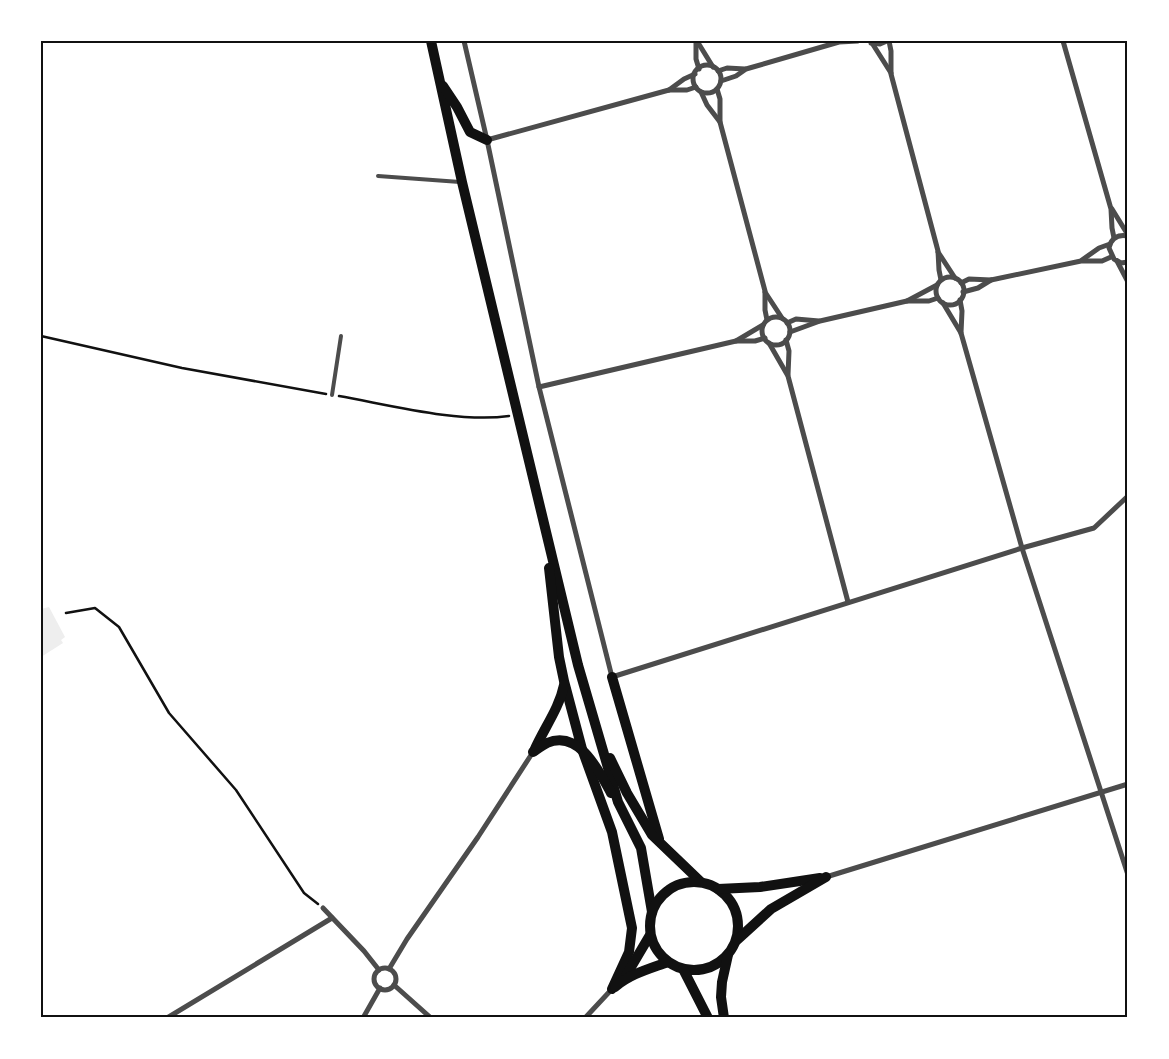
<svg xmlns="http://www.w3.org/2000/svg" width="1169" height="1059" viewBox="0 0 1169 1059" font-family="Barlow,sans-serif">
	<rect width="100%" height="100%" fill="#fff"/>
	<path fill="#eee" d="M 49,607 L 65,637 L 61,640 L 63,643 L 41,657 L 41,609 Z"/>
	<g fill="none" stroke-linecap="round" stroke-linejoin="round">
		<g stroke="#111" stroke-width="2.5">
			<path d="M 41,336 L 182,368 L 326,394"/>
			<path d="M 339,396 C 390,405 458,423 509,416"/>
			<path d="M 66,613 L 95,608 L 119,627 L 169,713 L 236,790 L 304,893 L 318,904"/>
		</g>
		<g stroke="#4c4c4c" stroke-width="4">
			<path d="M 378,176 L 460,182"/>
			<path d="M 332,395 L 341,336"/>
		</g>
		<g stroke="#4c4c4c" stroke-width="5">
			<path d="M 464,41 L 487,140 L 539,387 L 612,677 L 1022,548 L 1094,528 L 1128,496"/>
			<path d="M 697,41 L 713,67"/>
			<path d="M 889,41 L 891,51 L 891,74 L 938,251 L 939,270 L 941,280"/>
			<path d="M 1063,41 L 1111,209 L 1112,228 L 1114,238"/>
			<path d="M 696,42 L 696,59 L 699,69"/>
			<path d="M 871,43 L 880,44 L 887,41"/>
			<path d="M 872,43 L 891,73"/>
			<circle cx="707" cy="79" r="14"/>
			<path d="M 718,71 L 727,68 L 745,69"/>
			<path d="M 721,81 L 736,76 L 746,69 L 839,42 L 858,41"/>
			<path d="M 717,89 L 720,99 L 720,122 L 765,291 L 765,310 L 767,320"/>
			<path d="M 669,90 L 684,79 L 695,74"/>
			<path d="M 701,92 L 707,105 L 720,122"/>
			<path d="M 487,140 L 669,90 L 687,90 L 696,87"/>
			<path d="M 1112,209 L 1128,235"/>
			<path d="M 1128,236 C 1118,234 1111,238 1109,248 L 1114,259 L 1121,263 L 1128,262"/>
			<path d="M 938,252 L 955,278"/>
			<path d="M 1082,260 L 1099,248 L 1110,244"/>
			<path d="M 1117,261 L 1128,282"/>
			<circle cx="950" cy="291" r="14"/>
			<path d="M 961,283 L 969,279 L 991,280 L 1081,261 L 1102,261 L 1111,257"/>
			<path d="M 765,292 L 782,318"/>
			<path d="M 963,292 L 978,288 L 991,280"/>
			<path d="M 960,300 L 962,311 L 961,333"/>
			<path d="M 907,301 L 937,285"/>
			<path d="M 943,303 L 961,333 L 1022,548 L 1128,875"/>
			<circle cx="776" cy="331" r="14"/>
			<path d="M 787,323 L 796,319 L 819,321"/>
			<path d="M 790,332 L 820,321 L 907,301 L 929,301 L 938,298"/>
			<path d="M 786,340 L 789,351 L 788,375"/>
			<path d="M 736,341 L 763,325"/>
			<path d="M 769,343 L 788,376 L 848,602"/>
			<path d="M 539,387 L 736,341 L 755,341 L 765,338"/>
			<path d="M 826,877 L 1128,784"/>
			<path d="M 323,908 L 364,951 L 379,970"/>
			<circle cx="385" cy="979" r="11"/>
			<path d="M 389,969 L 407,939 L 478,837 L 533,752"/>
			<path d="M 394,985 L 431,1018"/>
			<path d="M 167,1018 L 332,918"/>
			<path d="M 363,1018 L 380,988"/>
			<path d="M 585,1018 L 612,989"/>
		</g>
		<g stroke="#111" stroke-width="10">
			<path d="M 431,41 L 462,182 L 578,665 L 618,802 L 641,848 L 652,912"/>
			<path d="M 443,86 L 457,107 L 470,132 L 487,140"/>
			<path d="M 549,568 L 559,657 L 564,681 L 582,749 L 612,832 L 632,928 L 629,952 L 612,989"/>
			<path d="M 612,677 L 659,839"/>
			<path d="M 534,751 C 544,728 559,709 564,685"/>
			<path d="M 533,752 C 538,749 542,745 547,743 C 579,729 599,771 611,793"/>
			<path d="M 610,758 L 627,793 L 652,835 L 701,882"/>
			<circle cx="694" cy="926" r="44"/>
			<path d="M 718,889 L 760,887 L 820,878"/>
			<path d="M 737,940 L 771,909 L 826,877"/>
			<path d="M 683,969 L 708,1018"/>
			<path d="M 624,979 L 650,935"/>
			<path d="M 615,987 C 630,974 649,969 668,962"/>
			<path d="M 724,1018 L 721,997 L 722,982 L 728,955"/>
		</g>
	</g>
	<rect width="1169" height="1059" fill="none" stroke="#ffffff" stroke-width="85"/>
	<rect x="42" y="42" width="1084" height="974" fill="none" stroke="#111" stroke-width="2"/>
</svg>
